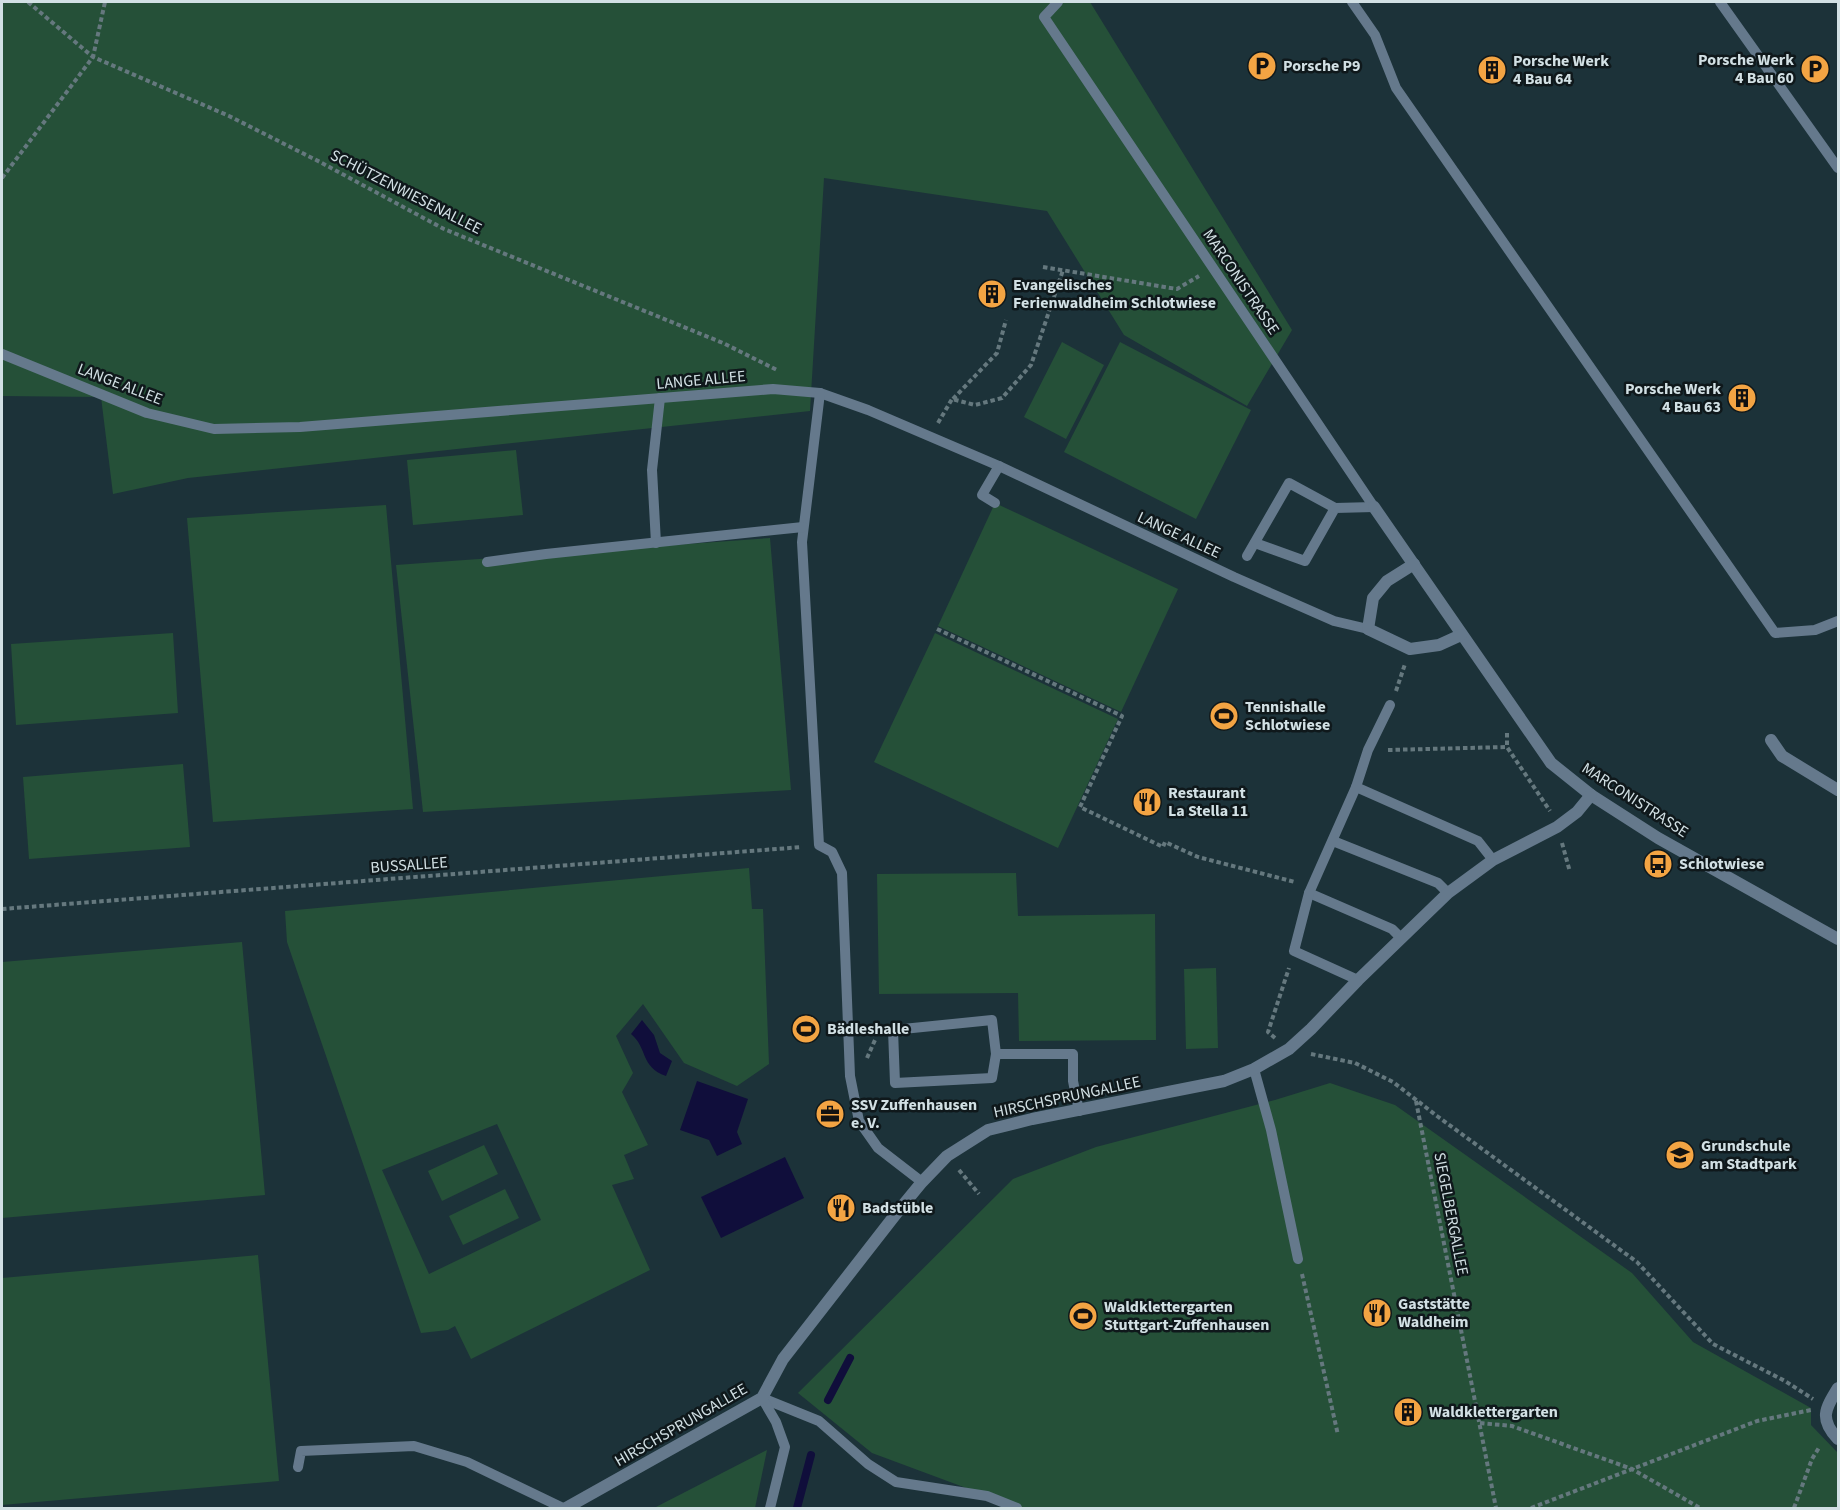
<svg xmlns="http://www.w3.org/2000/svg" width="1840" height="1510" viewBox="0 0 1840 1510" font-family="'Source Sans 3',sans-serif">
	<rect width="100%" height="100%" fill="#1c3239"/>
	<g fill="#255038" fill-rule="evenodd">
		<path d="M 2,2 L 1090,2 L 1292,330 L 1247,406 L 1124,335 L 1047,211 L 824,178 L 810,411 L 188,478 L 113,494 L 101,397 L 2,396 Z"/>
		<path d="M 1062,342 L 1104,365 L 1066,439 L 1024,417 Z"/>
		<path d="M 1120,342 L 1251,410 L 1196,519 L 1064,452 Z"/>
		<path d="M 516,450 L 523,515 L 413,525 L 407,460 Z"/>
		<path d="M 995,503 L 1178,589 L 1121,712 L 938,626 Z"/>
		<path d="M 386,505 L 413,809 L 213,822 L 187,518 Z"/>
		<path d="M 770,538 L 791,790 L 423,812 L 396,565 Z"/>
		<path d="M 173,633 L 178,713 L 16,725 L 11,644 Z"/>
		<path d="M 935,633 L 1118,719 L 1058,848 L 874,762 Z"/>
		<path d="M 183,764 L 190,847 L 29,859 L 23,777 Z"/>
		<path d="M 749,868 L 752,909 L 763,909 L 769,1064 L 737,1086 L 684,1063 L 643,1004 L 616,1036 L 633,1073 L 622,1092 L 648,1145 L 624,1155 L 634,1179 L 612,1185 L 650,1270 L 471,1359 L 455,1326 L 448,1330 L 421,1333 L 287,942 L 285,911 ZM 497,1124 L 541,1220 L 429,1274 L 382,1170 Z"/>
		<path d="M 1016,873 L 1018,916 L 1155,914 L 1156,1040 L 1019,1041 L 1018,993 L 879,994 L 877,874 Z"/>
		<path d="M 242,942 L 265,1195 L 2,1218 L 2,962 Z"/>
		<path d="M 1216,968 L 1218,1048 L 1186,1049 L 1184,969 Z"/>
		<path d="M 1330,1083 L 1395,1105 L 1632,1273 L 1693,1342 L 1811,1408 L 1811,1425 L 1838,1453 L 1838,1508 L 1020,1508 L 872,1453 L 798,1393 L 1013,1179 L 1096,1147 L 1275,1100 Z"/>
		<path d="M 484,1145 L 498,1174 L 442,1201 L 428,1171 Z"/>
		<path d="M 505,1189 L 519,1218 L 463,1245 L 449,1216 Z"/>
		<path d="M 258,1255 L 279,1481 L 2,1505 L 2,1278 Z"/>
		<path d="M 767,1450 L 755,1508 L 654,1508 Z"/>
	</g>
	<g fill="#100e3b">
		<path d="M 642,1020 L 654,1035 L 660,1053 L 672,1061 L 666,1076 C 640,1067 648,1048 631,1034 Z"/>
		<path d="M 697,1081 L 748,1099 L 737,1132 L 742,1144 L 717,1156 L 709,1140 L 680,1130 Z"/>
		<path d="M 785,1157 L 804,1198 L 721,1238 L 701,1197 Z"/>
	</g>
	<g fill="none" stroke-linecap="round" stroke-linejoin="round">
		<g stroke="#100e3b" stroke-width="8">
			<path d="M 828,1400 L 850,1358"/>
			<path d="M 797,1508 L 811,1455"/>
		</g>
		<g stroke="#65787e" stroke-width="4" stroke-dasharray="4.5 3" stroke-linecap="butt">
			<path d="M 28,2 L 93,57 L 229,116 L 320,162 L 444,229 L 723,343 L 777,370"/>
			<path d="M 2,178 L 93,57 L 105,2"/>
			<path d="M 1043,267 L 1177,289 L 1199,276"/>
			<path d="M 953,399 L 997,353 L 1006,320"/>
			<path d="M 938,423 L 952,399 L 975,405 L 1002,398 L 1031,365 L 1063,270"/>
			<path d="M 937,629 L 1122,716 L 1080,807 L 1163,847 L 1165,842 L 1198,857 L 1295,882"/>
			<path d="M 1396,691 L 1405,664"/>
			<path d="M 1507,733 L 1507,747 L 1550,811"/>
			<path d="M 1388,750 L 1507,747"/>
			<path d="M 1562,843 L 1570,872"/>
			<path d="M 2,909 L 802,847"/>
			<path d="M 1275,1038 L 1268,1032 L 1289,968"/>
			<path d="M 1311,1054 L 1355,1063 L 1393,1082 L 1437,1116 L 1637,1262 L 1713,1344 L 1785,1381 L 1813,1399"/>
			<path d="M 867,1058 L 875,1040"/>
			<path d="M 1416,1101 L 1496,1508"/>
			<path d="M 959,1170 L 979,1194"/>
			<path d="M 1302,1274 L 1338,1435"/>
			<path d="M 1480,1423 L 1512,1426 L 1632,1469 L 1700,1508"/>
			<path d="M 1531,1508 L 1757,1421 L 1811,1410"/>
			<path d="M 1794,1508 L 1812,1459 L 1820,1446"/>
		</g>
		<g stroke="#65798c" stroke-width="10">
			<path d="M 1058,2 L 1044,17 L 1374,507"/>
			<path d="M 1352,2 L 1375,35 L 1396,88 L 1775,633 L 1815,630 L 1838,621"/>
			<path d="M 1720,2 L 1838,168"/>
			<path d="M 2,354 L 147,413 L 214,429 L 300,427 L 773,389 L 820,393 L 868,410 L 999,466 L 1234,577 L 1334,621 L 1368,629"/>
			<path d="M 820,393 L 802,542 L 819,845 L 832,852 L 842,873 L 850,1076 L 859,1121 L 878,1148 L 922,1182"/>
			<path d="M 995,503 L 982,495 L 999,466"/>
			<path d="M 656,543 L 652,470 L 660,398"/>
			<path d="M 1255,543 L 1305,561 L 1335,508 L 1374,507"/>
			<path d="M 1247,556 L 1289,483 L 1335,508"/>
			<path d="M 487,562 L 546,554 L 803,527"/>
			<path d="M 1356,787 L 1478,841 L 1493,860"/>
			<path d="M 1333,841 L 1438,883 L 1448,893"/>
			<path d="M 1309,893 L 1392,929 L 1401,938"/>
			<path d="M 1358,980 L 1294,951 L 1309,893 L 1356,787 L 1368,750 L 1390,705"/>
			<path d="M 996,1054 L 992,1078 L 895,1083 L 893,1030 L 992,1020 L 996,1054 L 1073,1054 L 1073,1081 L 1079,1111"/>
			<path d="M 1254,1069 L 1271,1130 L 1298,1259"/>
			<path d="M 762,1398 L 819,1421 L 868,1464 L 896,1482 L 987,1496 L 1017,1508"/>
			<path d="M 762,1398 L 776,1422 L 785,1447 L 770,1508"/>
			<path d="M 298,1467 L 301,1451 L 414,1446 L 467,1462 L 563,1508"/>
		</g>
		<g stroke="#65798c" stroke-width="12">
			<path d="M 1374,507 L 1551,763 L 1591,795 L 1658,838 L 1838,939"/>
			<path d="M 1414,564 L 1387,581 L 1373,598 L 1368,629 L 1410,649 L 1439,645 L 1461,635"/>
			<path d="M 1771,740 L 1782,756 L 1838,790"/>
			<path d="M 1838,1388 C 1825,1409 1819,1419 1838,1439"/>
			<path d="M 566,1508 L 762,1398 L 783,1359 L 899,1210 L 922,1182 L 947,1156 L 988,1130 L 1032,1119 L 1224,1081 L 1254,1069 L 1289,1049 L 1311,1029 L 1358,980 L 1448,893 L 1493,860 L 1557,827 L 1577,812 L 1591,795"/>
		</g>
	</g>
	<defs>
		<g id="parking-disc" transform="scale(1.5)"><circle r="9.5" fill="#f3a443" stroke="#0f181b"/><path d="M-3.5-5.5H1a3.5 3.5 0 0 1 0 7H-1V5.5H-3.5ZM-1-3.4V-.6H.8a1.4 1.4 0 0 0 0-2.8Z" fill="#111"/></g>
		<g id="building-disc" transform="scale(1.5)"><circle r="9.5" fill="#f3a443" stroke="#0f181b"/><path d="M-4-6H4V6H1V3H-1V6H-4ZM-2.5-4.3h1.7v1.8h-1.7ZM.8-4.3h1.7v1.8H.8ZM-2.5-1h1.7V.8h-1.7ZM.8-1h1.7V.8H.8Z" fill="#111"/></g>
		<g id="stadium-disc" transform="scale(1.5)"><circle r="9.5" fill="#f3a443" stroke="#0f181b"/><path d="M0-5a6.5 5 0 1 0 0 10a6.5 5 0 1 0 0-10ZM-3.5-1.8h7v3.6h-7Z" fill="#111"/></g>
		<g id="restaurant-disc" transform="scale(1.5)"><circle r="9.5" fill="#f3a443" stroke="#0f181b"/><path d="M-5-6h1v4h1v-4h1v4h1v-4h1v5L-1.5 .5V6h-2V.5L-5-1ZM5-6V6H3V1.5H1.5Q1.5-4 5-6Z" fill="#111"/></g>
		<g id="bus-disc" transform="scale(1.5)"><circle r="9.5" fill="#f3a443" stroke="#0f181b"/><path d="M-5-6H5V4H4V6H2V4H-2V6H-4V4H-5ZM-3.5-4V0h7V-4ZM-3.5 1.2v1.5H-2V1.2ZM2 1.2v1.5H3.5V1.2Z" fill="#111"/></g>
		<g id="office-disc" transform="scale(1.5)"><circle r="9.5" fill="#f3a443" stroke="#0f181b"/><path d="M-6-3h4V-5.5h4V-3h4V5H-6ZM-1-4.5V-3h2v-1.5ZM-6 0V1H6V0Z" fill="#111"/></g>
		<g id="school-disc" transform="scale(1.5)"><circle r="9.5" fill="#f3a443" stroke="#0f181b"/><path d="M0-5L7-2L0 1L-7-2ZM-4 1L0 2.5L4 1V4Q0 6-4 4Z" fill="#111"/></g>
	</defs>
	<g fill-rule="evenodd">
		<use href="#parking-disc" x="1262" y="66"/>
		<use href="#parking-disc" x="1815" y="69"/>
		<use href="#building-disc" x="1492" y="70"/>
		<use href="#building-disc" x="992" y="294"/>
		<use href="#building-disc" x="1742" y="398"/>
		<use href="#stadium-disc" x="1224" y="716"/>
		<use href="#restaurant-disc" x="1147" y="802"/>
		<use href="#bus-disc" x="1658" y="864"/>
		<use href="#stadium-disc" x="806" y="1029"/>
		<use href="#office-disc" x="830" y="1114"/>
		<use href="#school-disc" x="1680" y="1155"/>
		<use href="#restaurant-disc" x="841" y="1208"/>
		<use href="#restaurant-disc" x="1377" y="1313"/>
		<use href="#stadium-disc" x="1083" y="1316"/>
		<use href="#building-disc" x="1408" y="1412"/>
	</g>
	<g text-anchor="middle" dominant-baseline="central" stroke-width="5" stroke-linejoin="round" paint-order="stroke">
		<g font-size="16" font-weight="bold" fill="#d2e0e4" stroke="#0f181b" text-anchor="start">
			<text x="1794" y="60" text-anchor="end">Porsche Werk<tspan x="1794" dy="18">4 Bau 60</tspan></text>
			<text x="1513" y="61">Porsche Werk<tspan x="1513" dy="18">4 Bau 64</tspan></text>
			<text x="1283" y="66">Porsche P9</text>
			<text x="1013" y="285">Evangelisches<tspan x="1013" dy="18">Ferienwaldheim Schlotwiese</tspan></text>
			<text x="1721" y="389" text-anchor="end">Porsche Werk<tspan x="1721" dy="18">4 Bau 63</tspan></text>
			<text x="1245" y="707">Tennishalle<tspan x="1245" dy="18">Schlotwiese</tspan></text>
			<text x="1168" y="793">Restaurant<tspan x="1168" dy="18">La Stella 11</tspan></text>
			<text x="1679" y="864">Schlotwiese</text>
			<text x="827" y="1029">Bädleshalle</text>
			<text x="851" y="1105">SSV Zuffenhausen<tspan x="851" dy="18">e. V.</tspan></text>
			<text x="1701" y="1146">Grundschule<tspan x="1701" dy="18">am Stadtpark</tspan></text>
			<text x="862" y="1208">Badstüble</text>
			<text x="1398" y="1304">Gaststätte<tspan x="1398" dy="18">Waldheim</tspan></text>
			<text x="1104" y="1307">Waldklettergarten<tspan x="1104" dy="18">Stuttgart-Zuffenhausen</tspan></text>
			<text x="1429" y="1412">Waldklettergarten</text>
		</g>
		<g font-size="16" fill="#d2e0e4" stroke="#0f181b">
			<text transform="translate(406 192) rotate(27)">SCHÜTZENWIESENALLEE</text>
			<text transform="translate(1241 282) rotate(56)">MARCONISTRASSE</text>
			<text transform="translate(701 380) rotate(-5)">LANGE ALLEE</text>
			<text transform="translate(120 384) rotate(21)">LANGE ALLEE</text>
			<text transform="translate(1179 535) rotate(25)">LANGE ALLEE</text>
			<text transform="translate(1635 800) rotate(33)">MARCONISTRASSE</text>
			<text transform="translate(409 865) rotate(-4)">BUSSALLEE</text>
			<text transform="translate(1067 1097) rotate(-12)">HIRSCHSPRUNGALLEE</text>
			<text transform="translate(1451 1214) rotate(79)">SIEGELBERGALLEE</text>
			<text transform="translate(681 1425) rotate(-30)">HIRSCHSPRUNGALLEE</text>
		</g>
	</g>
	<rect width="1840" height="1510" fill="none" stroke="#d2e0e4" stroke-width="6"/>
</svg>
